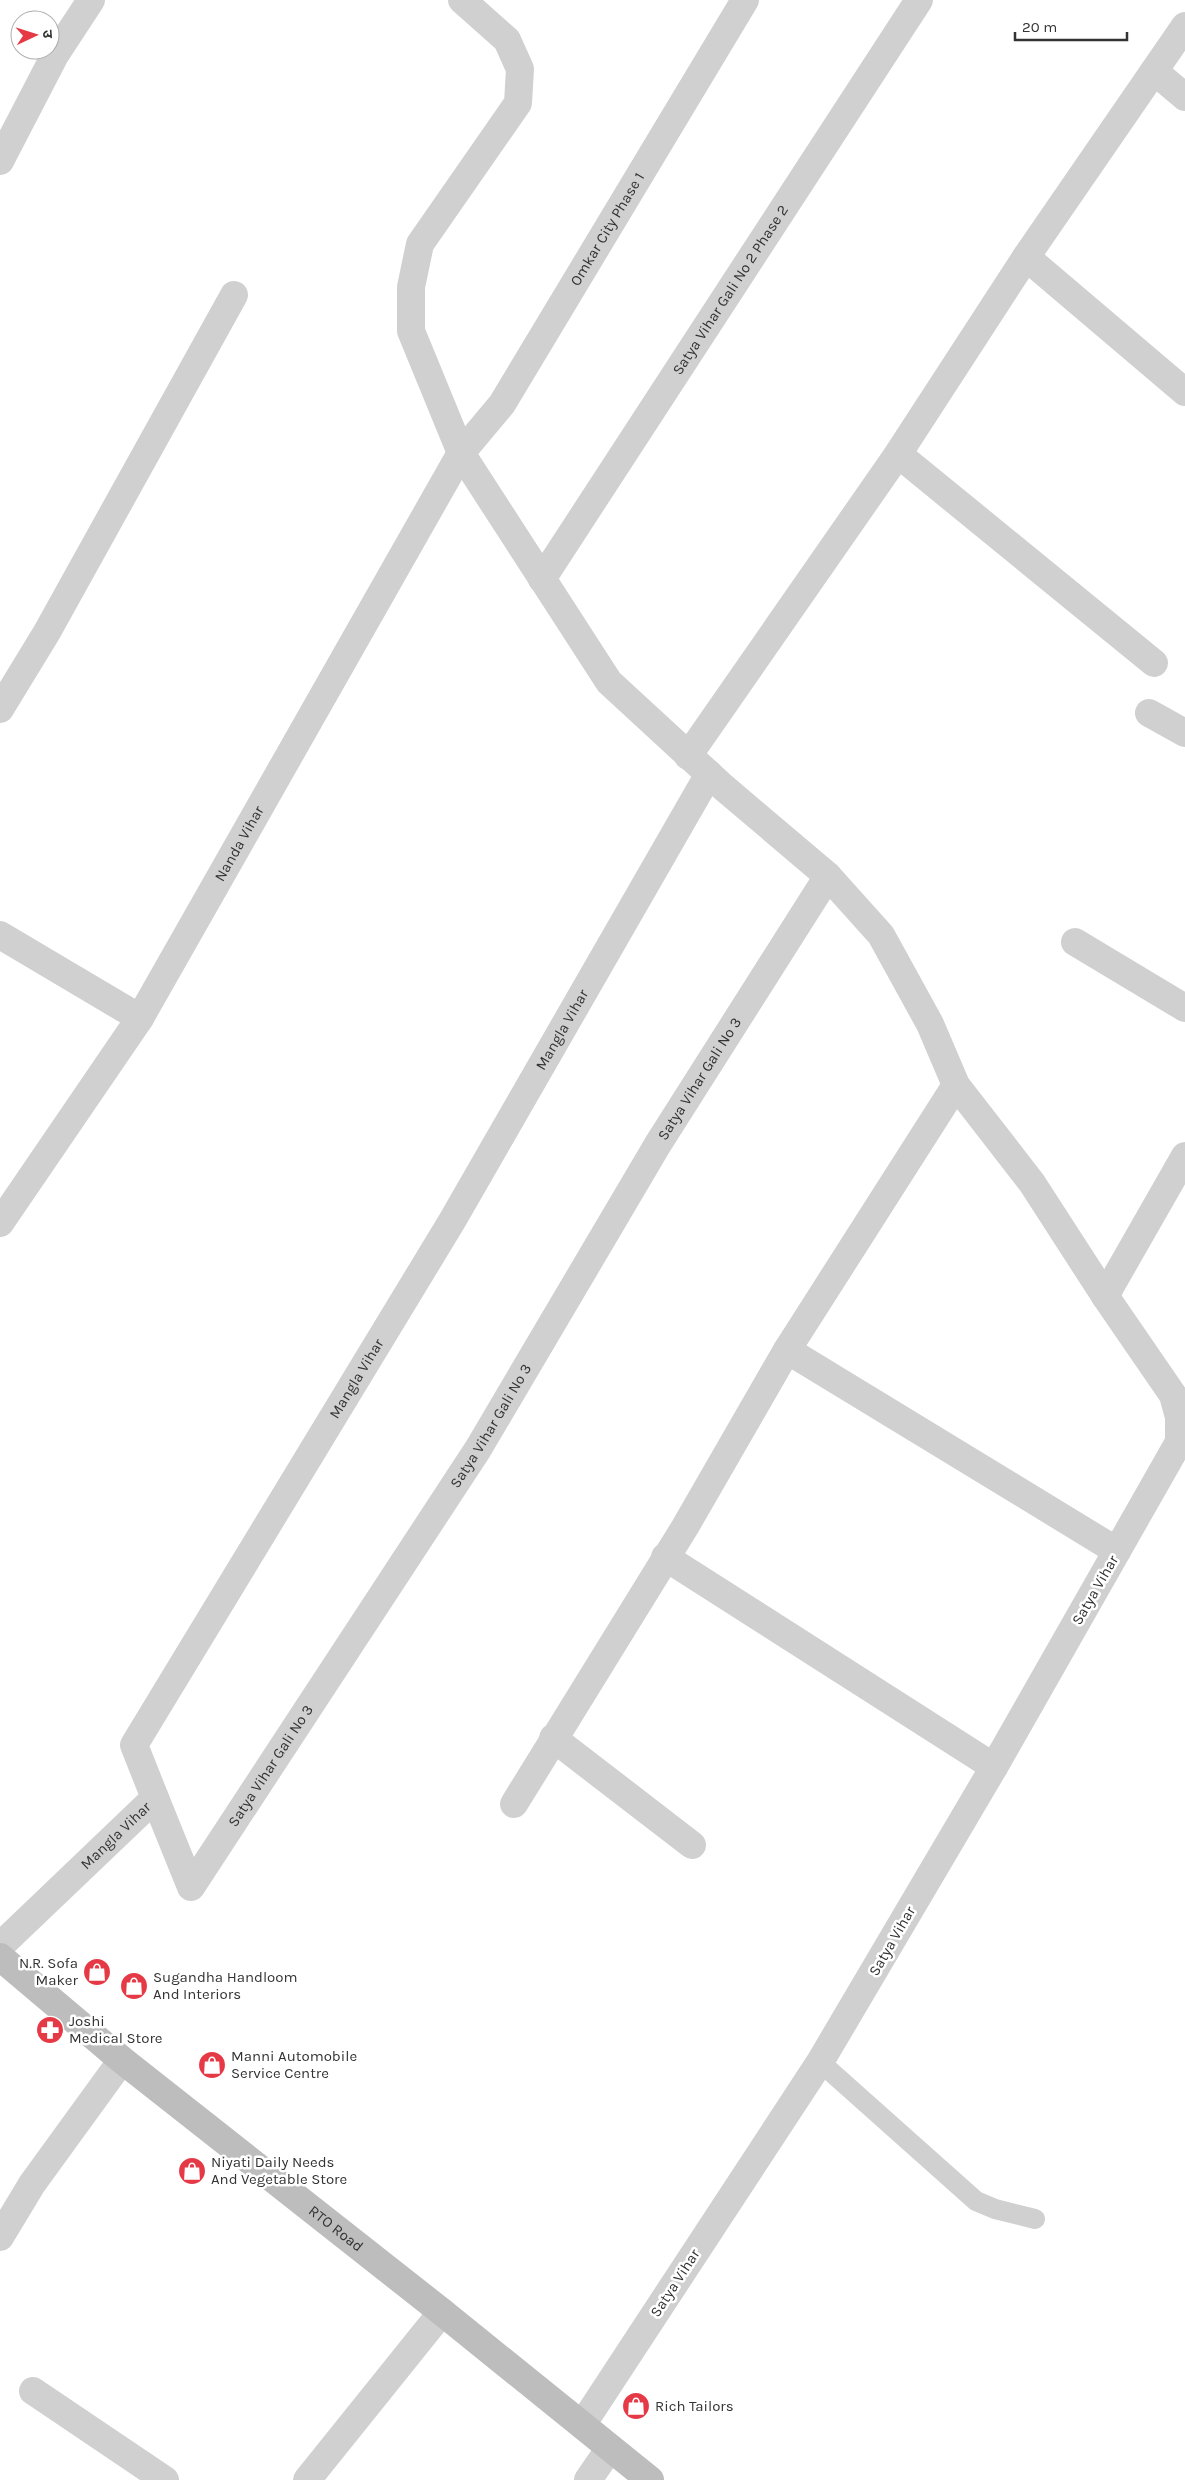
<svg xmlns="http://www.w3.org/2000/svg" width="1185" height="2480" viewBox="0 0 1185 2480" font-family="Karla,'Noto Sans Devanagari',sans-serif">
	<rect width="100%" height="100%" fill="#fff"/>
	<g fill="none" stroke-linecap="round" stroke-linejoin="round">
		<path stroke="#d0d0d0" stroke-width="20" d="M 820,2062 L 976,2201 L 995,2209 L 1035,2219"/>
		<g stroke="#d0d0d0" stroke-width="28">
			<path d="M 462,0 L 507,40 L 520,69 L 518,103 L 420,244 L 411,287 L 411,331 L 461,453 L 609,682 L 723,787 L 828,876 L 881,935 L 930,1024 L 956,1085 L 1032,1183 L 1105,1296 L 1173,1395 L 1179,1417 L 1179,1442 L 994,1767 L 820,2062 L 582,2425"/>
			<path d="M 1154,71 L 1185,97"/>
			<path d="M 0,161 L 55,55 L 91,0"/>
			<path d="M 1026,257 L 1185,392"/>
			<path d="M 898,454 L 1154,663"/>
			<path id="s1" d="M 542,579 L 919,0"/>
			<path d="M 0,709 L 47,632 L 234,295"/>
			<path d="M 1149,713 L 1185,733"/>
			<path d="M 688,756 L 898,454 L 1026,257 L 1185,26"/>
			<path d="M 0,935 L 140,1018"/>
			<path d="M 1075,942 L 1185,1008"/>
			<path id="s2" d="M 0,1223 L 140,1018 L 461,453 L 502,404 L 745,0"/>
			<path d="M 1105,1296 L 1185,1156"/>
			<path d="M 787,1350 L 1117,1551"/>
			<path d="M 665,1557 L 994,1767"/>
			<path d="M 553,1738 L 692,1845"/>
			<path id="s3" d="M 155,1798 L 191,1887 L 478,1449 L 658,1144 L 828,876"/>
			<path d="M 514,1804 L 685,1527 L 787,1350 L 956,1085"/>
			<path id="s4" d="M 0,1946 L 155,1798 L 134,1745 L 452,1221 L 709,774"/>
			<path d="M 0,2237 L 32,2184 L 122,2060"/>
			<path d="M 33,2391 L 165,2480"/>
			<path d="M 307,2480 L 442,2312"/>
			<path d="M 588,2480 L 610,2448"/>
		</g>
		<path stroke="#bdbdbd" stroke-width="28" id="s5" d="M 0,1957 L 122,2060 L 442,2312 L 650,2480"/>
	</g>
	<defs>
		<g id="shop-disc" transform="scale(1.4375)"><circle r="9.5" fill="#e63946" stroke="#fff"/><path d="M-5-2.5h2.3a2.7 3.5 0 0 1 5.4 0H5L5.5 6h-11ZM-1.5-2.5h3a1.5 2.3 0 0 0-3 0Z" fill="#fff"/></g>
		<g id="pharmacy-disc" transform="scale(1.4375)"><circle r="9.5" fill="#e63946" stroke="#fff"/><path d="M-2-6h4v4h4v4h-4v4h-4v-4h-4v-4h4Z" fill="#fff"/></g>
	</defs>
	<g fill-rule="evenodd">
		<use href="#shop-disc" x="97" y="1972"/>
		<use href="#shop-disc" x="134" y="1986"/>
		<use href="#pharmacy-disc" x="50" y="2030"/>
		<use href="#shop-disc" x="212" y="2065"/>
		<use href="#shop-disc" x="192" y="2171"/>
		<use href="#shop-disc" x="636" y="2406"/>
	</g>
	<g text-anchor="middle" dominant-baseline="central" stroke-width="5" stroke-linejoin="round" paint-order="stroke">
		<g font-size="15" fill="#333" stroke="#fff">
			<text stroke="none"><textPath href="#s2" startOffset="1166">Omkar City Phase 1</textPath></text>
			<text stroke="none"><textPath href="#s1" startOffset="345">Satya Vihar Gali No 2 Phase 2</textPath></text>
			<text stroke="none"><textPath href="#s2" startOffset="449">Nanda Vihar</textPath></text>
			<text stroke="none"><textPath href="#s4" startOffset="1105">Mangla Vihar</textPath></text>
			<text stroke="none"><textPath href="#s3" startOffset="1051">Satya Vihar Gali No 3</textPath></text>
			<text stroke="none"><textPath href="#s4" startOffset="700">Mangla Vihar</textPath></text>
			<text stroke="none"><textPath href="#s3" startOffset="646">Satya Vihar Gali No 3</textPath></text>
			<text transform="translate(1095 1590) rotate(-60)">Satya Vihar</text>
			<text stroke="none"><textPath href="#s3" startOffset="241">Satya Vihar Gali No 3</textPath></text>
			<text stroke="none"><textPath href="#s4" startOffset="160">Mangla Vihar</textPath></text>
			<text transform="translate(892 1941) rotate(-60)">Satya Vihar</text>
			<text stroke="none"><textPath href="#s5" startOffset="432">RTO Road</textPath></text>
			<text transform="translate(675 2283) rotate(-57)">Satya Vihar</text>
		</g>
		<g font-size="15" fill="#333" stroke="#fff" text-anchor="start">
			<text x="78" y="1963" text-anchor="end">N.R. Sofa<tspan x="78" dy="17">Maker</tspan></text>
			<text x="153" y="1977">Sugandha Handloom<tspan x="153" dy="17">And Interiors</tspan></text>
			<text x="69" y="2021">Joshi<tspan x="69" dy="17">Medical Store</tspan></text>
			<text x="231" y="2056">Manni Automobile<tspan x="231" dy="17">Service Centre</tspan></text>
			<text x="211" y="2162">Niyati Daily Needs<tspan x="211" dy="17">And Vegetable Store</tspan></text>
			<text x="655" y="2406">Rich Tailors</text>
		</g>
	</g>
	<g transform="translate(35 35) rotate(86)"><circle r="24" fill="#ffffff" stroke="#adadad"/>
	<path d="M0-4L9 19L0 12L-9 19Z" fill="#e63946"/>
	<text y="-8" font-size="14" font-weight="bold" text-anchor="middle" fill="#333333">उ</text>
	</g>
	<path d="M1015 32v8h112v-8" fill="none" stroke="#333333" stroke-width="2.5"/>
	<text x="1022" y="32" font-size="15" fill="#333333" stroke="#ffffff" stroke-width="4" paint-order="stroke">20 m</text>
</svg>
